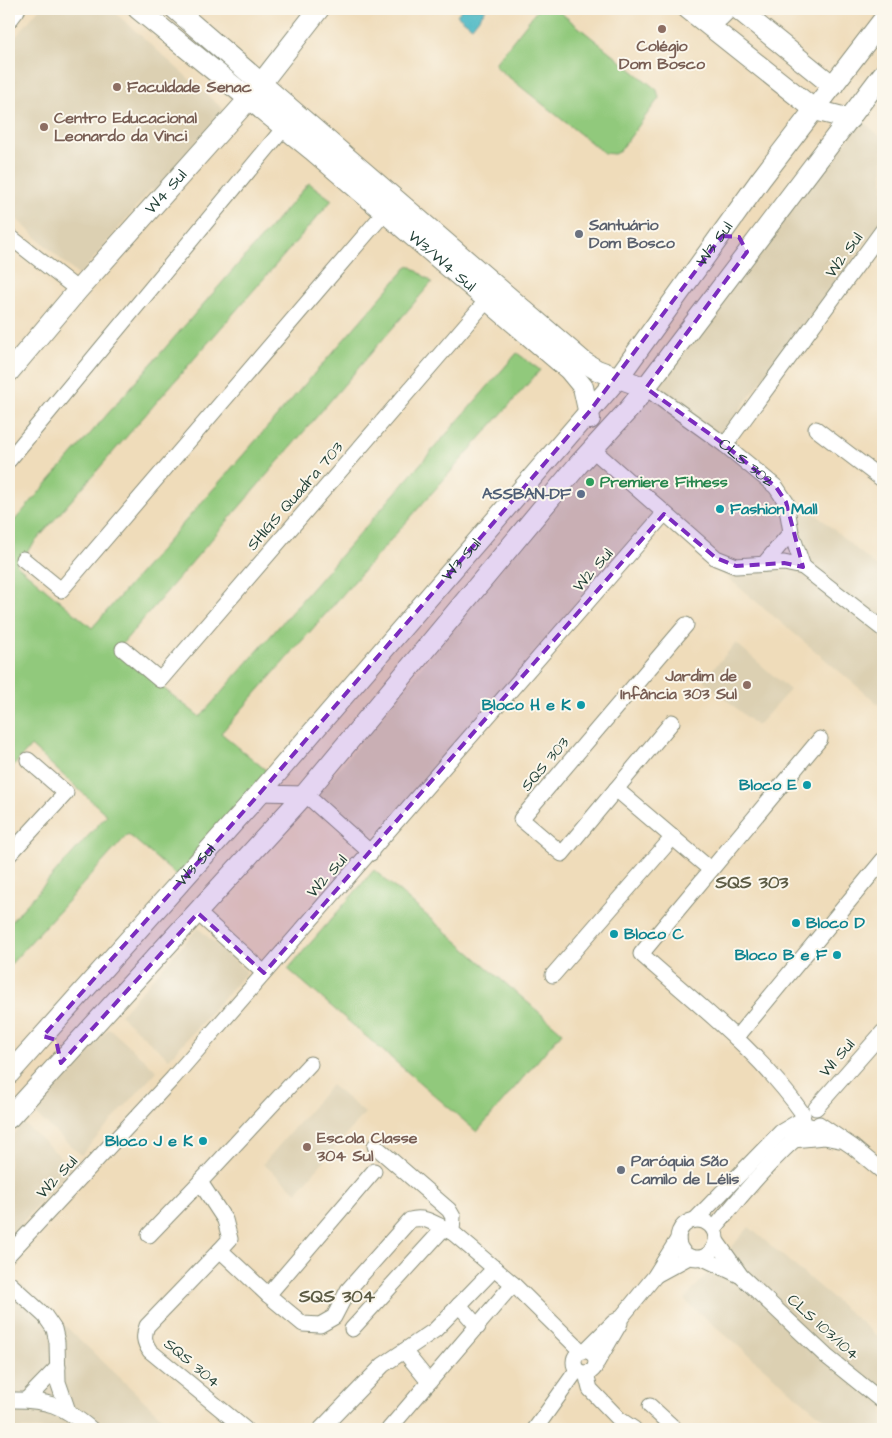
<svg xmlns="http://www.w3.org/2000/svg" width="892" height="1438" viewBox="0 0 892 1438" font-family="'Architects Daughter',sans-serif">
	<rect width="100%" height="100%" fill="#fbf7ec"/>
	<filter id="ink" filterUnits="userSpaceOnUse"><feTurbulence type="fractalNoise" baseFrequency=".02" numOctaves="2"/><feDisplacementMap in="SourceGraphic" scale="10" xChannelSelector="R" yChannelSelector="G"/><feConvolveMatrix kernelMatrix="1 2 1 2 8 2 1 2 1" color-interpolation-filters="sRGB"/></filter>
	<filter id="wash" filterUnits="userSpaceOnUse"><feTurbulence type="fractalNoise" baseFrequency=".0096" numOctaves="4" result="noise"/><feDisplacementMap in="SourceGraphic" scale="20" xChannelSelector="R" yChannelSelector="G"/><feGaussianBlur stdDeviation="1.12" result="paint"/><feColorMatrix in="noise" values="0 0 0 0 0 0 0 0 0 0 0 0 0 0 0 0 0 1.4 0 .05"/><feComposite in="paint" operator="in"/></filter>
	<g filter="url(#wash)">
		<rect width="100%" height="100%" fill="#efdcba"/>
		<g fill="#dcd0b2">
			<path d="M 39,9 L 111,9 L 224,110 L 155,192 L 151,189 L 79,276 L 9,212 L 9,45 Z"/>
			<path d="M 863,121 L 883,139 L 883,220 L 722,433 L 883,572 L 883,708 L 653,515 L 371,841 L 317,796 Z"/>
			<path d="M 736,643 L 790,690 L 757,726 L 703,680 Z"/>
			<path d="M 198,928 L 247,972 L 169,1059 L 120,1015 Z"/>
			<path d="M 109,1028 L 157,1071 L 81,1155 L 33,1112 Z"/>
			<path d="M 331,1085 L 365,1113 L 297,1192 L 263,1164 Z"/>
			<path d="M 23,1123 L 72,1167 L 9,1237 L 9,1139 Z"/>
			<path d="M 749,1227 L 883,1341 L 883,1429 L 836,1429 L 684,1300 Z"/>
			<path d="M 22,1285 L 174,1429 L 9,1429 L 9,1299 Z"/>
		</g>
		<g fill="#91c97b" stroke="#588358">
			<path d="M 538,9 L 556,9 L 657,90 L 659,98 L 620,151 L 614,154 L 604,153 L 496,67 L 496,62 Z"/>
			<path d="M 309,183 L 332,200 L 16,564 L 92,628 L 409,265 L 432,282 L 116,651 L 200,717 L 517,353 L 540,370 L 221,733 L 267,771 L 177,876 L 128,834 L 9,966 L 9,924 L 107,815 L 31,746 L 9,771 L 9,527 Z"/>
			<path d="M 374,870 L 562,1032 L 477,1132 L 288,969 Z"/>
		</g>
		<path fill="#4ab8c4" stroke="#347a7c" d="M 462,9 L 486,9 L 472,27 L 457,15 Z"/>
	</g>
	<g filter="url(#ink)">
		<g fill="none" stroke-linecap="round" stroke-linejoin="round">
			<g stroke="#878c77" stroke-width="17">
				<g id="minor">
					<path d="M 9,236 L 78,290"/>
					<path id="s1" d="M 646,388 L 725,445 L 776,487 L 786,502 L 791,532 L 803,567"/>
					<path d="M 816,429 L 883,480"/>
					<path d="M 725,445 L 883,230"/>
					<path d="M 592,449 L 716,558 L 736,566 L 784,563 L 803,567 L 883,629"/>
					<path d="M 9,460 L 284,128"/>
					<path d="M 23,559 L 61,590 L 385,212"/>
					<path d="M 764,564 L 791,532"/>
					<path d="M 123,649 L 160,680 L 488,299"/>
					<path d="M 672,722 L 562,854 L 521,819 L 686,625"/>
					<path d="M 616,789 L 711,870"/>
					<path d="M 260,793 L 305,794 L 371,853"/>
					<path d="M 9,855 L 66,793 L 28,760"/>
					<path d="M 198,913 L 264,973"/>
					<path d="M 553,975 L 673,837"/>
					<path d="M 736,1038 L 883,860"/>
					<path d="M 816,1108 L 883,1032"/>
					<path d="M 803,1114 C 759,1051 698,1005 641,954 L 820,739"/>
					<path d="M 819,1124 L 853,1147 L 883,1172"/>
					<path d="M 793,1140 L 824,1137 L 839,1140"/>
					<path d="M 375,1146 L 449,1210 L 453,1217 L 452,1232 L 513,1284 L 581,1351"/>
					<path d="M 374,1171 L 268,1295 L 303,1324 L 320,1325 L 334,1317 L 348,1290 L 410,1220 C 423,1216 432,1222 444,1228"/>
					<circle cx="697" cy="1239" r="19"/>
					<path d="M 695,1220 L 781,1132 L 803,1119"/>
					<path d="M 714,1229 C 743,1193 774,1156 810,1126"/>
					<path d="M 149,1235 L 200,1182"/>
					<path d="M 717,1242 L 741,1276 L 826,1356 L 883,1402"/>
					<path d="M 220,1250 L 230,1239 L 225,1220 L 200,1182 L 310,1064"/>
					<path d="M 9,1254 L 173,1078 L 664,514"/>
					<path d="M 703,1258 L 739,1275"/>
					<path d="M 656,1275 L 689,1257"/>
					<path d="M 9,1283 L 45,1316 L 54,1329 L 57,1342 L 58,1382 L 68,1411"/>
					<path d="M 459,1305 L 478,1327"/>
					<path d="M 352,1329 L 444,1228 L 451,1232"/>
					<path d="M 586,1350 L 614,1322 L 620,1319 L 655,1276 L 678,1239"/>
					<circle cx="585" cy="1362" r="11"/>
					<path d="M 404,1351 L 429,1382"/>
					<path d="M 596,1364 L 620,1323"/>
					<path d="M 586,1373 L 590,1389 L 619,1419 L 634,1429"/>
					<path d="M 27,1399 L 58,1367"/>
					<path d="M 9,1400 C 47,1399 62,1405 91,1429"/>
					<path d="M 650,1406 L 675,1429"/>
					<path d="M 245,1429 L 150,1351 C 144,1342 143,1336 147,1326 L 220,1250 L 268,1295"/>
					<path d="M 321,1429 L 383,1365 L 435,1330 L 495,1268"/>
					<path d="M 389,1429 L 513,1284"/>
					<path d="M 535,1429 L 577,1370"/>
				</g>
			</g>
			<g stroke="#878c77" stroke-width="22">
				<g id="major">
					<path id="s2" d="M 138,9 L 312,150 L 569,370 L 583,387 L 590,419"/>
					<path d="M 175,9 L 584,362 L 597,370 L 646,388"/>
					<path d="M 688,9 L 815,110 L 850,119"/>
					<path d="M 738,9 L 833,86"/>
					<path d="M 9,17 L 15,9"/>
					<path d="M 704,21 L 719,17 L 727,9"/>
					<path id="s3" d="M 9,372 L 78,290 L 248,100 L 319,9"/>
					<path id="s4" d="M 9,1074 L 260,793 L 618,378 L 761,179 L 883,20"/>
					<path d="M 9,1118 L 305,794 L 578,465 L 630,408 L 883,74"/>
				</g>
			</g>
			<use href="#minor" stroke="#fff" stroke-width="15"/>
			<use href="#major" stroke="#fff" stroke-width="20"/>
		</g>
	</g>
	<path fill="#7b2cbf" fill-opacity="0.2" stroke="#7b2cbf" stroke-width="4" stroke-dasharray="10 6" stroke-linejoin="round" d="M 722,236 L 739,237 L 747,252 L 646,388 L 725,445 L 776,487 L 786,502 L 803,567 L 784,563 L 736,566 L 716,558 L 664,514 L 264,973 L 198,913 L 61,1063 L 56,1040 L 43,1036 L 260,793 L 589,412 Z"/>
	<g fill="#8d6e63" stroke="#fbf7ec" stroke-width="2">
		<circle cx="662" cy="29" r="5"/>
		<circle cx="117" cy="87" r="5"/>
		<circle cx="44" cy="127" r="5"/>
		<circle cx="747" cy="685" r="5"/>
		<circle cx="307" cy="1147" r="5"/>
	</g>
	<g fill="#6b7280" stroke="#fbf7ec" stroke-width="2">
		<circle cx="579" cy="234" r="5"/>
		<circle cx="621" cy="1170" r="5"/>
	</g>
	<circle fill="#2e9e5b" stroke="#fbf7ec" stroke-width="2" cx="590" cy="482" r="5"/>
	<circle fill="#5c6f8a" stroke="#fbf7ec" stroke-width="2" cx="581" cy="494" r="5"/>
	<g fill="#0f9aa8" stroke="#fbf7ec" stroke-width="2">
		<circle cx="720" cy="509" r="5"/>
		<circle cx="581" cy="705" r="5"/>
		<circle cx="807" cy="785" r="5"/>
		<circle cx="796" cy="923" r="5"/>
		<circle cx="614" cy="934" r="5"/>
		<circle cx="837" cy="955" r="5"/>
		<circle cx="203" cy="1141" r="5"/>
	</g>
	<g text-anchor="middle" dominant-baseline="central" stroke-width="4" stroke-linejoin="round" paint-order="stroke">
		<g font-size="16" font-weight="bold" fill="#785e54" stroke="#fbf7ec" text-anchor="start">
			<text x="662" y="46" text-anchor="middle">Colégio<tspan x="662" dy="18">Dom Bosco</tspan></text>
			<text x="127" y="87">Faculdade Senac</text>
			<text x="54" y="118">Centro Educacional<tspan x="54" dy="18">Leonardo da Vinci</tspan></text>
			<text x="737" y="676" text-anchor="end">Jardim de<tspan x="737" dy="18">Infância 303 Sul</tspan></text>
			<text x="317" y="1138">Escola Classe<tspan x="317" dy="18">304 Sul</tspan></text>
		</g>
		<g font-size="16" fill="#1f3d34" stroke="#fbf7ec">
			<text stroke="none"><textPath href="#s3" startOffset="239">W4 Sul</textPath></text>
			<text stroke="none"><textPath href="#s4" startOffset="1090">W3 Sul</textPath></text>
			<text transform="translate(844 255) rotate(-54)">W2 Sul</text>
			<text stroke="none"><textPath href="#s2" startOffset="395">W3/W4 Sul</textPath></text>
			<text stroke="none"><textPath href="#s1" startOffset="125">CLS 302</textPath></text>
			<text transform="translate(295 496) rotate(-49)">SHIGS Quadra 703</text>
			<text stroke="none"><textPath href="#s4" startOffset="685">W3 Sul</textPath></text>
			<text transform="translate(593 570) rotate(-49)">W2 Sul</text>
			<text transform="translate(545 764) rotate(-50)">SQS 303</text>
			<text stroke="none"><textPath href="#s4" startOffset="280">W3 Sul</textPath></text>
			<text transform="translate(327 876) rotate(-48)">W2 Sul</text>
			<text transform="translate(837 1058) rotate(-49)">W1 Sul</text>
			<text transform="translate(57 1177) rotate(-47)">W2 Sul</text>
			<text transform="translate(823 1327) rotate(42)">CLS 103/104</text>
			<text transform="translate(192 1363) rotate(40)">SQS 304</text>
		</g>
		<g font-size="16" font-weight="bold" fill="#5b616d" stroke="#fbf7ec" text-anchor="start">
			<text x="589" y="225">Santuário<tspan x="589" dy="18">Dom Bosco</tspan></text>
			<text x="631" y="1161">Paróquia São<tspan x="631" dy="18">Camilo de Lélis</tspan></text>
		</g>
		<g font-size="16" font-weight="bold" fill="#27864d" stroke="#fbf7ec" text-anchor="start">
			<text x="600" y="482">Premiere Fitness</text>
		</g>
		<g font-size="16" font-weight="bold" fill="#4e5e75" stroke="#fbf7ec" text-anchor="end">
			<text x="571" y="494">ASSBAN-DF</text>
		</g>
		<g font-size="16" font-weight="bold" fill="#0d838f" stroke="#fbf7ec" text-anchor="end">
			<text x="730" y="509" text-anchor="start">Fashion Mall</text>
			<text x="571" y="705">Bloco H e K</text>
			<text x="797" y="785">Bloco E</text>
			<text x="806" y="923" text-anchor="start">Bloco D</text>
			<text x="624" y="934" text-anchor="start">Bloco C</text>
			<text x="827" y="955">Bloco B e F</text>
			<text x="193" y="1141">Bloco J e K</text>
		</g>
		<g font-size="18" font-weight="bold" fill="#5d5c45" stroke="#fbf7ec">
			<text x="752" y="882">SQS 303</text>
			<text x="337" y="1296">SQS 304</text>
		</g>
	</g>
	<rect width="892" height="1438" fill="none" stroke="#fbf7ec" stroke-width="30"/>
</svg>
